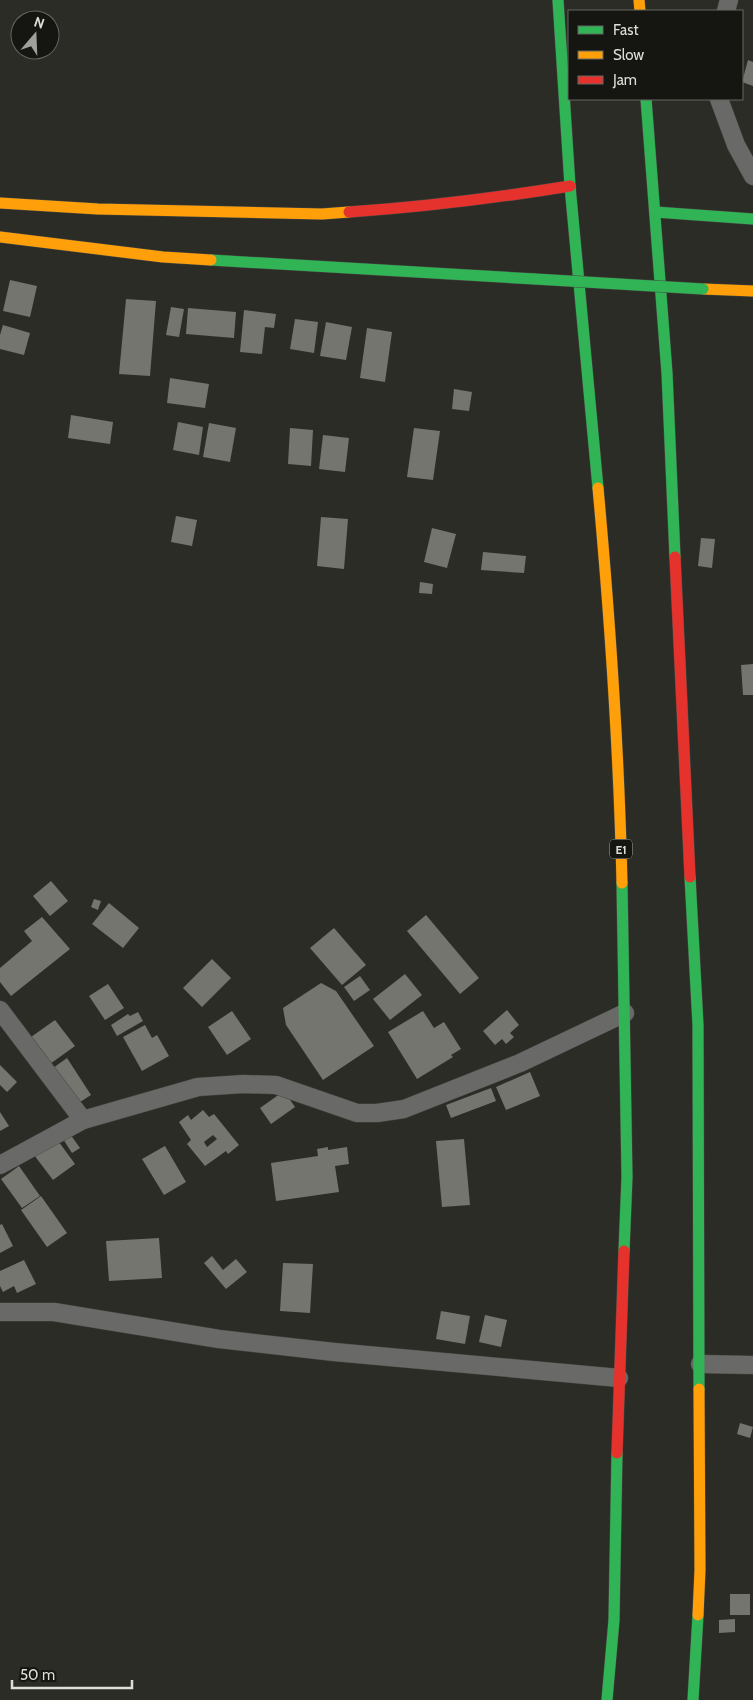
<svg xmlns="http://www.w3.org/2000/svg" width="753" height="1700" viewBox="0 0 753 1700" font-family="Cabin,sans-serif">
	<rect width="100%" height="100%" fill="#2b2c26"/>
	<g fill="#74756f" fill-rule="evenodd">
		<path d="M 748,60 L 753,62 L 753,86 L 742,82 Z"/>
		<path d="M 10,280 L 37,286 L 30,317 L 3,311 Z"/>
		<path d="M 126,299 L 156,301 L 150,376 L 119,374 Z"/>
		<path d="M 171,307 L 184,309 L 179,337 L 166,335 Z"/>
		<path d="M 188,308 L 236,312 L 234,338 L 186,334 Z"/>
		<path d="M 244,310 L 276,314 L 274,328 L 265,327 L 262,354 L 240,352 Z"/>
		<path d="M 295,319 L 318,322 L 314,353 L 290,349 Z"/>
		<path d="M 326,322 L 352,327 L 346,360 L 320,356 Z"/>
		<path d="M 3,325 L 30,333 L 24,355 L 0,349 L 0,335 Z"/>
		<path d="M 367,328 L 392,332 L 385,382 L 360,378 Z"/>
		<path d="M 170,378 L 209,384 L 205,408 L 167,403 Z"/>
		<path d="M 454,389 L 472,392 L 469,411 L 452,409 Z"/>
		<path d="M 71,415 L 113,422 L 110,444 L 68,438 Z"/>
		<path d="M 178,422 L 203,427 L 199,455 L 173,450 Z"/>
		<path d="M 209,423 L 236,428 L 230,462 L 203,457 Z"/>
		<path d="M 290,428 L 313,430 L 311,466 L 288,464 Z"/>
		<path d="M 414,428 L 440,431 L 433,480 L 407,477 Z"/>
		<path d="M 323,435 L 349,438 L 345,472 L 319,469 Z"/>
		<path d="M 176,516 L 197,520 L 192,546 L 171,542 Z"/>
		<path d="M 321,517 L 348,519 L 344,569 L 317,566 Z"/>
		<path d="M 432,528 L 456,534 L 447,568 L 424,562 Z"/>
		<path d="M 701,538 L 715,539 L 712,568 L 698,566 Z"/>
		<path d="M 483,552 L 526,556 L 524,573 L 481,570 Z"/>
		<path d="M 420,582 L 433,584 L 432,594 L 419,593 Z"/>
		<path d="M 753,664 L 753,695 L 743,695 L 741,665 Z"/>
		<path d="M 51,881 L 68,901 L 50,916 L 33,896 Z"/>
		<path d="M 94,899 L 101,901 L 98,910 L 91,907 Z"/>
		<path d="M 109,903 L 139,928 L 123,948 L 92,924 Z"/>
		<path d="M 426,915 L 479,978 L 460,994 L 407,931 Z"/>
		<path d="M 42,917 L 70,949 L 11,996 L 0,982 L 0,968 L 32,941 L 24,931 Z"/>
		<path d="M 334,928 L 366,965 L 342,985 L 310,948 Z"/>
		<path d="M 212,959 L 231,978 L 202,1007 L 183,988 Z"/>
		<path d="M 405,974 L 422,995 L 390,1020 L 373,999 Z"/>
		<path d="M 360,976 L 370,990 L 354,1001 L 344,987 Z"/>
		<path d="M 321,983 L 336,991 L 374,1046 L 323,1080 L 286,1025 L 283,1008 Z"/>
		<path d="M 108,984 L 124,1008 L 105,1020 L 89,996 Z"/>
		<path d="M 507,1010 L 519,1025 L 510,1033 L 514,1037 L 506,1044 L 502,1039 L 495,1045 L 483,1031 Z"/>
		<path d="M 232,1011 L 251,1039 L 227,1055 L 208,1027 Z"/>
		<path d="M 423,1011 L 434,1028 L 444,1022 L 461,1049 L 451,1055 L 453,1057 L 417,1079 L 388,1032 Z"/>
		<path d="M 138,1012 L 143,1021 L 117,1036 L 111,1025 L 128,1014 L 130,1016 Z"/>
		<path d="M 55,1020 L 75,1046 L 50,1064 L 31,1037 Z"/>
		<path d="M 145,1025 L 152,1038 L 157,1035 L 169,1056 L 142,1071 L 123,1037 Z"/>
		<path d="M 67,1058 L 91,1095 L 77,1104 L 53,1068 Z"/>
		<path d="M 0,1065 L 17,1082 L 7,1092 L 0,1085 Z"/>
		<path d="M 530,1072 L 540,1096 L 506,1110 L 496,1087 Z"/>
		<path d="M 491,1088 L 496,1101 L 451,1118 L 446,1105 Z"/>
		<path d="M 284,1091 L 295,1107 L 271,1124 L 260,1108 Z"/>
		<path d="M 203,1110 L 209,1117 L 214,1114 L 239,1145 L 228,1154 L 226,1151 L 205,1166 L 187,1144 L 191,1140 L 179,1122 L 188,1115 L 191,1120 ZM 213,1135 L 217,1139 L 207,1147 L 204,1142 Z"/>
		<path d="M 0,1112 L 9,1126 L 0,1131 Z"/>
		<path d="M 70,1134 L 80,1148 L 72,1153 L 63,1139 Z"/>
		<path d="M 56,1138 L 75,1164 L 53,1180 L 34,1155 Z"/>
		<path d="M 464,1139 L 470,1205 L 442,1207 L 436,1141 Z"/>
		<path d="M 165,1146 L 186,1182 L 164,1195 L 142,1159 Z"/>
		<path d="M 328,1147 L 328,1150 L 347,1147 L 349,1164 L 335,1166 L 339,1192 L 276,1201 L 271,1163 L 318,1156 L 317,1149 Z"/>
		<path d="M 19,1166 L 40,1196 L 22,1208 L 1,1179 Z"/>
		<path d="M 41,1196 L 67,1233 L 47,1247 L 21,1210 Z"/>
		<path d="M 2,1224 L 13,1246 L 0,1253 L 0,1225 Z"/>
		<path d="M 159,1238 L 162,1278 L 109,1281 L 106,1241 Z"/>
		<path d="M 212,1256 L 223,1270 L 236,1259 L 247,1272 L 226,1289 L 204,1263 Z"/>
		<path d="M 24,1260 L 36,1284 L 17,1293 L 14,1286 L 3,1292 L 0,1286 L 0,1271 Z"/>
		<path d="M 283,1263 L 313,1264 L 310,1313 L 280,1311 Z"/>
		<path d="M 441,1311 L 470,1316 L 465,1344 L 436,1339 Z"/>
		<path d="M 485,1315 L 507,1320 L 501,1347 L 479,1342 Z"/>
		<path d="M 740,1423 L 753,1427 L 750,1438 L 737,1434 Z"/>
		<rect x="730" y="1594" width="20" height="21"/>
		<path d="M 735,1619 L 735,1632 L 719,1633 L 719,1620 Z"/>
	</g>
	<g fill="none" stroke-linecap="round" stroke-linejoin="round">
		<g stroke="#474843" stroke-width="19">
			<g id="street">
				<path d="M 726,11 L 729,0"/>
				<path d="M 719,99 L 736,145 L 753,176"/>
				<path d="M 0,1010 L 83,1120"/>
				<path d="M 0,1165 L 83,1120 L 198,1087 L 243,1084 L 276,1085 L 357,1113 L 377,1113 L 404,1109 L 520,1063 L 625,1013"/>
				<path d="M 0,1312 L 54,1312 L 219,1339 L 334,1352 L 619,1378"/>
				<path d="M 700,1364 L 753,1365"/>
			</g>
		</g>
		<g stroke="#474843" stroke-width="12">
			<g id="fast">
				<path d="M 558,0 L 570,186 L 598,488"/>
				<path d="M 646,99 L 667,373 L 675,557"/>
				<path d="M 655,212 L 753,219"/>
				<path d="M 211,260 L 535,279"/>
				<path d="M 690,877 L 698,1025 L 699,1389"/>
				<path d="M 622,883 L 627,1177 L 624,1251"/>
				<path d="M 607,1700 L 614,1620 L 617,1453"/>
				<path d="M 693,1700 L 698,1615"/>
			</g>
		</g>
		<g stroke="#474843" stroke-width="12">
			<g id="slow">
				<path d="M 639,0 L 640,11"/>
				<path d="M 0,203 L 98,209 L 322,214 L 349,212"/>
				<path d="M 0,237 L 163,257 L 211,260"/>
				<path d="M 703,289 L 753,291"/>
				<path d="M 598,488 C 610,619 619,751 622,883"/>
				<path d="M 698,1615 L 700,1570 L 699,1389"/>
			</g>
		</g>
		<g stroke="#474843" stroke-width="12">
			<g id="jam">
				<path d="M 349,212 C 423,207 496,198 570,186"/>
				<path d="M 675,557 L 690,877"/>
				<path d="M 617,1453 L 624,1251"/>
			</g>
		</g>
		<use href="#street" stroke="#696a67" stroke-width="18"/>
		<use href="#fast" stroke="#30b455" stroke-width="11"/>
		<use href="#slow" stroke="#ff9f0a" stroke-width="11"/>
		<use href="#jam" stroke="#e5322d" stroke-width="11"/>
		<g stroke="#474843" stroke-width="12" stroke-linecap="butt">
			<path id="fast-bridge" d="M 535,279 L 703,289"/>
		</g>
		<use href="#fast-bridge" stroke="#30b455" stroke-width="11"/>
	</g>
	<g text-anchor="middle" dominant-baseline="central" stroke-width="5" stroke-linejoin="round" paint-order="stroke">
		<rect fill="#151611" stroke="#a1a39c" stroke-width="1" x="610" y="839.5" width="22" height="19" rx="4"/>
		<g font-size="12" font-weight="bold" fill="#dddfd7">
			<text x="621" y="849">E1</text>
		</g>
	</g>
	<rect x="568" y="10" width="175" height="90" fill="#151611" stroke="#656660"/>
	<rect x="578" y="26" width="25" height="8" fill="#30b455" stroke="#656660"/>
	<text x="613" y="35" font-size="15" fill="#dddfd7">Fast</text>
	<rect x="578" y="51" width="25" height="8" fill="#ff9f0a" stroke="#656660"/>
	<text x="613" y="60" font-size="15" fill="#dddfd7">Slow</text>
	<rect x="578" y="76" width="25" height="8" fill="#e5322d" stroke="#656660"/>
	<text x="613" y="85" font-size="15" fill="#dddfd7">Jam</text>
	<g transform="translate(35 35) rotate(19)"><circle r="24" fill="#151611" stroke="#656660"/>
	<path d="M0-4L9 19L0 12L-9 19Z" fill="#9fa099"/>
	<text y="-8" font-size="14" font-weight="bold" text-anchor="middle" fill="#dddfd7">N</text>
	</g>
	<path d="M12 1680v8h120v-8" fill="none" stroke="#dddfd7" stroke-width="2.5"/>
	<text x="20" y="1680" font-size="15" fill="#dddfd7" stroke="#151611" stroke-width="4" paint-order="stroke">50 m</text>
</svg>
